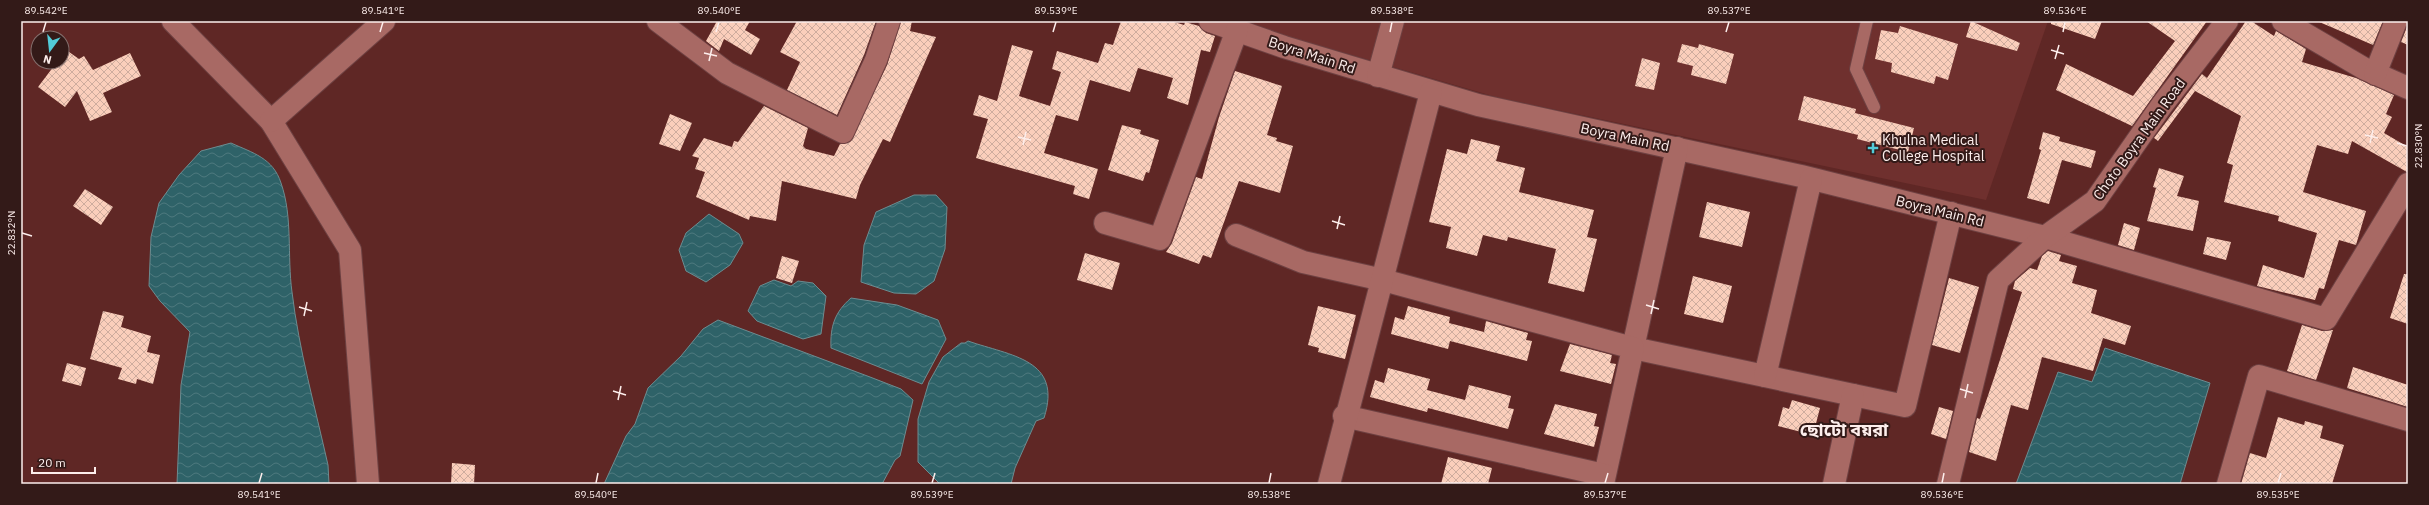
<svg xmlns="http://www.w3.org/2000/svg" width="2429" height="505" viewBox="0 0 2429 505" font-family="'IBM Plex Sans','Noto Sans Bengali',sans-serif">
	<defs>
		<pattern id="water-waves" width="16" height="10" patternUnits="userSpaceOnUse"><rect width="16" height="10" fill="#2e6268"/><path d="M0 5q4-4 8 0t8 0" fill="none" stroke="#4d797e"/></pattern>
		<pattern id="building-cross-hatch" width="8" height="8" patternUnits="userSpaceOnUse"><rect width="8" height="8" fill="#facebb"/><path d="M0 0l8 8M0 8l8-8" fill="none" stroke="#ceac9e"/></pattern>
	</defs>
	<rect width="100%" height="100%" fill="#5f2725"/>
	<path fill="#6f302e" d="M 1236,21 L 2048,21 L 1986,200 L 1496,97 Z"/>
	<g fill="url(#water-waves)" stroke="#6c8c90">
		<path d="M 231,143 C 253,153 273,158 281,183 C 293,217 287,256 292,292 C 299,350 315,407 328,465 L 329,484 L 177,484 L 181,385 L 190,332 L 160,301 L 149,286 L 151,237 L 159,203 L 179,175 L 201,151 Z"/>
		<path d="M 914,195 L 936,195 L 947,207 L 945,249 L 934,281 L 916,294 L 894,293 L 861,282 L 864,245 L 876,212 Z"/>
		<path d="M 709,214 L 739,234 L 743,243 L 730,265 L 706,282 L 686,271 L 679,250 L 686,233 Z"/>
		<path d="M 774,280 L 791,286 L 798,281 L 813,283 L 826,296 L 821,334 L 803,339 L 757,321 L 748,311 L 760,286 Z"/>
		<path d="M 851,298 L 897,305 L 938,320 L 946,339 L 922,384 L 831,348 C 830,326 835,312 851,298 Z"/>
		<path d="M 718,320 L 870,377 L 901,389 L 913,400 L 900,456 L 895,460 L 882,484 L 604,484 L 626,436 L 635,424 L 648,388 L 681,356 L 703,329 Z"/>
		<path d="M 968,341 C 1011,356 1063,359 1044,418 L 1036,421 L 1015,468 L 1011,484 L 940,484 L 918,462 L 918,419 L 929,382 L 943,357 L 961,343 L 965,343 Z"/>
		<path d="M 2105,348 L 2210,383 L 2180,484 L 2016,484 L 2058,372 L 2092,382 Z"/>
	</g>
	<g fill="url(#building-cross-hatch)">
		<path d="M 717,21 L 750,21 L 745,30 L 760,39 L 751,55 L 724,39 L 719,51 L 706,41 Z"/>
		<path d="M 797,21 L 876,21 L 864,55 L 837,115 L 787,90 L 800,62 L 780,52 Z"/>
		<path d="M 901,21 L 912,21 L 910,31 L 936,37 L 890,142 L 883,139 L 860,185 L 856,199 L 782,181 L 776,221 L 750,216 L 749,220 L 696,197 L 705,172 L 695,169 L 699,158 L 692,156 L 704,138 L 732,147 L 734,141 L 738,142 L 764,106 L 808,128 L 803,146 L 806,149 L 834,156 L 840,144 L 850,142 L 887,65 Z"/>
		<path d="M 1121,21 L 1171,21 L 1184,25 L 1185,22 L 1199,26 L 1206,33 L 1215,36 L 1210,52 L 1201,50 L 1188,105 L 1167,98 L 1173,78 L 1138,68 L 1130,92 L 1090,80 L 1078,121 L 1056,115 L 1044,153 L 1098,169 L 1089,199 L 1073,194 L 1075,186 L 976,158 L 988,119 L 973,115 L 979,95 L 997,101 L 1012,45 L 1033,51 L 1019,96 L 1050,106 L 1061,72 L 1052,69 L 1057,51 L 1098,63 L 1105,43 L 1113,45 Z"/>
		<path d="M 1971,21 L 2020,43 L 2017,51 L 1966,37 Z"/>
		<path d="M 2051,21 L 2102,21 L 2095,39 L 2051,24 Z"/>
		<path d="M 2146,21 L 2207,21 L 2132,126 L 2056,90 L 2066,64 L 2133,96 L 2175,41 Z"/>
		<path d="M 2246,21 L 2251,21 L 2274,36 L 2276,31 L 2306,49 L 2302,62 L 2356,78 L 2394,95 L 2386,114 L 2392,117 L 2384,133 L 2408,147 L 2407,172 L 2352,141 L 2348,154 L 2317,145 L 2303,192 L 2366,211 L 2356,245 L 2339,240 L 2324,289 L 2319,288 L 2315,300 L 2257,286 L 2263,265 L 2304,278 L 2317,233 L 2278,221 L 2279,216 L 2224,202 L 2233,165 L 2227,163 L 2241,116 L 2195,91 L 2158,141 L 2154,138 L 2202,74 L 2207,78 Z"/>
		<path d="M 2317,21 L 2383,21 L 2373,45 Z"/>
		<path d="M 1900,26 L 1958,44 L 1948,80 L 1936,76 L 1934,84 L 1891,72 L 1892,63 L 1875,59 L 1881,30 L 1898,33 Z"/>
		<path d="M 2407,27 L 2408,28 L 2408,45 L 2401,42 Z"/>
		<path d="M 1682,44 L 1698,48 L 1699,44 L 1734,54 L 1726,84 L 1691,75 L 1693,66 L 1677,62 Z"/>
		<path d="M 62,47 L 79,59 L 84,56 L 93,70 L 130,53 L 141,76 L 103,93 L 112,112 L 90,121 L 77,91 L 65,107 L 38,87 L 57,62 L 62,62 Z"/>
		<path d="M 1642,58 L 1660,63 L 1654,90 L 1635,86 Z"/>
		<path d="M 1235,71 L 1282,86 L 1267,135 L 1277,138 L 1276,141 L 1293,146 L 1280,193 L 1239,181 L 1211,258 L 1203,255 L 1199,264 L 1166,252 L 1172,243 L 1196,177 L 1202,179 L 1219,117 Z"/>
		<path d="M 1804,96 L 1856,109 L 1855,113 L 1914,128 L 1908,152 L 1857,139 L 1858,135 L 1798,120 Z"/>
		<path d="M 670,114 L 692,123 L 680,151 L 659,144 Z"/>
		<path d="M 1122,125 L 1141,130 L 1140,134 L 1159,140 L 1149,173 L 1146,172 L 1143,181 L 1108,170 Z"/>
		<path d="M 2043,132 L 2060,137 L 2059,141 L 2096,151 L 2091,168 L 2062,160 L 2049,204 L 2027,198 L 2041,150 L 2039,149 Z"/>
		<path d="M 1471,139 L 1500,146 L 1496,161 L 1525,168 L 1519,192 L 1594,210 L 1587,237 L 1597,239 L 1584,292 L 1548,283 L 1556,249 L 1508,237 L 1507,241 L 1483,235 L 1477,256 L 1446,248 L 1451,227 L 1429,222 L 1447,149 L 1467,154 Z"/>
		<path d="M 2159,168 L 2184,176 L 2177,196 L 2199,201 L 2193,231 L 2147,221 L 2156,188 L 2153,187 Z"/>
		<path d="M 85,189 L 113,207 L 101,225 L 73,206 Z"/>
		<path d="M 1707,202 L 1750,212 L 1742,247 L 1699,237 Z"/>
		<path d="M 2124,223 L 2140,228 L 2134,250 L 2118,245 Z"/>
		<path d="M 2207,237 L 2231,242 L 2226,260 L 2203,254 Z"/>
		<path d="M 2048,251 L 2061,255 L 2059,261 L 2077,266 L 2072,283 L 2097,290 L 2091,313 L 2131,326 L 2125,345 L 2103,338 L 2093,371 L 2042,357 L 2028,410 L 2011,405 L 1996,461 L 1969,452 L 1977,418 L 1980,419 L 1995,375 L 2022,292 L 2013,289 L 2015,281 L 2030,268 L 2037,270 L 2042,256 Z"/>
		<path d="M 1085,253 L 1120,263 L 1112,290 L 1077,280 Z"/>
		<path d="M 782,256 L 799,261 L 792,283 L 776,278 Z"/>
		<path d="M 2404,274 L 2408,274 L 2408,324 L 2390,318 Z"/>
		<path d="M 1693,276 L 1732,286 L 1723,323 L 1684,314 Z"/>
		<path d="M 1949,278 L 1979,287 L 1960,353 L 1932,345 Z"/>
		<path d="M 1318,306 L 1356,315 L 1345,359 L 1318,352 L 1319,348 L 1308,345 Z"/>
		<path d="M 1408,306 L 1450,317 L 1449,323 L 1484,332 L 1486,321 L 1528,333 L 1526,340 L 1532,341 L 1527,361 L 1450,341 L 1448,349 L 1391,334 L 1395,317 L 1404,320 Z"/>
		<path d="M 103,311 L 124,316 L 121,327 L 151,336 L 147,352 L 160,355 L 153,384 L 137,379 L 136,384 L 118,379 L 122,368 L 90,359 Z"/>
		<path d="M 2302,325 L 2322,331 L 2333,330 L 2316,380 L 2287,371 Z"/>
		<path d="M 1570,344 L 1612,355 L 1610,363 L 1616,364 L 1611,384 L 1560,371 Z"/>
		<path d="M 67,363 L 86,368 L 81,386 L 62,381 Z"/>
		<path d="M 2353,367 L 2408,385 L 2408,407 L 2347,388 Z"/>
		<path d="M 1388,368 L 1430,379 L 1427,390 L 1465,400 L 1469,385 L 1511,396 L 1508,408 L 1514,409 L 1508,429 L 1428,408 L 1427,412 L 1370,397 L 1375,380 L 1384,383 Z"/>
		<path d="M 1792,400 L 1820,408 L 1813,435 L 1778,426 L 1783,407 L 1789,409 Z"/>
		<path d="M 1555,404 L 1597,414 L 1594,426 L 1599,427 L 1594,447 L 1544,434 Z"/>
		<path d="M 1939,407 L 1953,411 L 1946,439 L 1931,434 Z"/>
		<path d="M 2278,417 L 2304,425 L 2305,421 L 2323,426 L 2320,438 L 2344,445 L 2332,484 L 2241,484 L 2250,453 L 2266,458 Z"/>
		<path d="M 1448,457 L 1492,468 L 1488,484 L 1441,484 Z"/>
		<path d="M 452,463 L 475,465 L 474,484 L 451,484 Z"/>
	</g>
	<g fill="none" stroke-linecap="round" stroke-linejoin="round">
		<g stroke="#6e4142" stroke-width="14">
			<path id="lane" d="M 1867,21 L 1856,69 L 1874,107"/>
		</g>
		<g stroke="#6e4142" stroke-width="24">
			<g id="street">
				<path d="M 173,21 L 271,121 L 350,250 L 368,484"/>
				<path d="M 658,21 L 727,73 L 843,132 L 876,60 L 889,21"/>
				<path d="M 1210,21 L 1284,47 L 1478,105 L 1801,176 L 2045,237 L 2326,319 L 2408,184"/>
				<path d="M 2283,21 L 2365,69 L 2408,88"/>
				<path d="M 2375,74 L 2396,21"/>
				<path d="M 1378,76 L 1393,21"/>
				<path d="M 271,121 L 384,21"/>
				<path d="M 1677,148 L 1633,348 L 1905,406 L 1951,213"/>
				<path d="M 1105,223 L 1160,239 L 1237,30"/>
				<path d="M 1236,235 L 1303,262 L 1383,280 L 1633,348 L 1603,484"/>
				<path d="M 1765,376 L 1811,179"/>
				<path d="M 1344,416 L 1604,475"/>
				<path d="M 1329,484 L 1431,92"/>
				<path d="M 1834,484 L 1853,395"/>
				<path d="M 1948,484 L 1998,280 L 2045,237 L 2095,201 L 2162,105 L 2227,21"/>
				<path d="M 2228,484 L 2259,376 L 2408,420"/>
			</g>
		</g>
		<use href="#lane" stroke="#a86964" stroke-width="12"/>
		<use href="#street" stroke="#a86964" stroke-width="22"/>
	</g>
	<path fill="none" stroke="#fdeeec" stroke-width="1.5" d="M 43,32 L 46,22M 380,32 L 383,22M 716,32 L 719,22M 1053,32 L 1056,22M 1390,32 L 1392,22M 1726,32 L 1729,22M 2063,32 L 2065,22M 2051,50 L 2064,54M 704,53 L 717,56M 2055,59 L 2059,45M 709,61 L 712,48M 2365,135 L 2378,138M 1018,137 L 1031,140M 2370,143 L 2373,130M 2397,143 L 2407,146M 1023,145 L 1026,132M 1332,221 L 1345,225M 1337,229 L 1340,216M 22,233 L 32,236M 1646,305 L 1659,309M 299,307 L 312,311M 1651,314 L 1654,300M 304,316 L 307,302M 1960,389 L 1973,393M 613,391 L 626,395M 1965,398 L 1968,384M 618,400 L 621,386M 259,483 L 262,473M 596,483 L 598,473M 932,483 L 935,473M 1269,483 L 1271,473M 1605,483 L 1608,473M 1942,483 L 1944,473M 2278,483 L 2281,473"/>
	<path fill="#52cbd8" stroke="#331a18" stroke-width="1.5" d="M1871 142h4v4h4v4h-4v4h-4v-4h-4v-4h4z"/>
	<g text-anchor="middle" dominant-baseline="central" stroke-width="4" stroke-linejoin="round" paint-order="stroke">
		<g font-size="14" fill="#fdeeec" stroke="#331a18">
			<text transform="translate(1312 55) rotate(18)">Boyra Main Rd</text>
			<text transform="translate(1625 137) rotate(12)">Boyra Main Rd</text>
			<text transform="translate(2139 139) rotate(-54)">Choto Boyra Main Road</text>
			<text transform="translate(1940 211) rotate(14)">Boyra Main Rd</text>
		</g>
		<g font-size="14" fill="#fdeeec" stroke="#331a18" text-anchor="start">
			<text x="1882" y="140">Khulna Medical<tspan x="1882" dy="16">College Hospital</tspan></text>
		</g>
		<g font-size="18" font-weight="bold" fill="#fdeeec" stroke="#331a18">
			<text x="1844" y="429">ছোটো বয়রা</text>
		</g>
	</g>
	<rect width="2429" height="505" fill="none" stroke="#331a18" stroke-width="44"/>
	<g transform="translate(50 50) rotate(195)"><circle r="19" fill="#331a18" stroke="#846f6d"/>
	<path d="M0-3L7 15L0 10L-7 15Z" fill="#52cbd8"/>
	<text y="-6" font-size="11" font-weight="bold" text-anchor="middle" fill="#fdeeec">N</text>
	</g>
	<path d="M32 467v6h63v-6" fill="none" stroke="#fdeeec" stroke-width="2"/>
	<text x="38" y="467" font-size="12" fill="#fdeeec" stroke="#331a18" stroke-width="3" paint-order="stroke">20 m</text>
	<rect x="22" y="22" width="2385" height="461" fill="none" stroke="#fdeeec" stroke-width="1.5"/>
	<g font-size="10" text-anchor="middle" fill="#fdeeec">
		<text x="46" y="14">89.542°E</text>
		<text x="383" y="14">89.541°E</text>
		<text x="719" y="14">89.540°E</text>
		<text x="1056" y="14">89.539°E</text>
		<text x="1392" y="14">89.538°E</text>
		<text x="1729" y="14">89.537°E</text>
		<text x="2065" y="14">89.536°E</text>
		<text transform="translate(2418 146) rotate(-90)" y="4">22.830°N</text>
		<text transform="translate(11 233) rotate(-90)" y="4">22.832°N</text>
		<text x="259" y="498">89.541°E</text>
		<text x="596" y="498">89.540°E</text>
		<text x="932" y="498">89.539°E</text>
		<text x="1269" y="498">89.538°E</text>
		<text x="1605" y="498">89.537°E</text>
		<text x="1942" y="498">89.536°E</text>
		<text x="2278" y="498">89.535°E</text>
	</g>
</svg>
